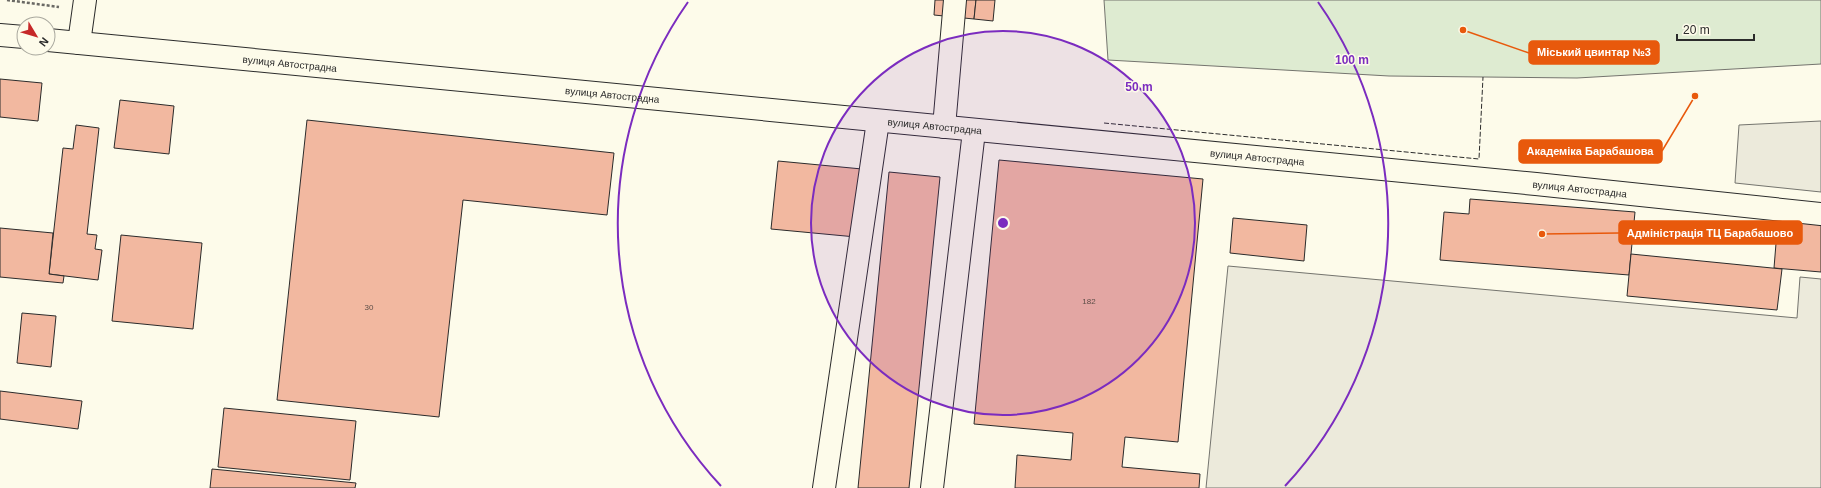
<svg xmlns="http://www.w3.org/2000/svg" width="1821" height="488" viewBox="0 0 1821 488" font-family="Helvetica,sans-serif">
	<rect width="100%" height="100%" fill="#fdfbea"/>
	<path fill="#deebd1" stroke="#74746e" d="M 1104,0 L 1821,0 L 1821,64 L 1577,78 L 1389,76 L 1108,60 Z"/>
	<g fill="#eceadb" stroke="#74746e">
		<path d="M 1821,121 L 1821,192 L 1735,183 L 1739,125 Z"/>
		<path d="M 1228,266 L 1797,318 L 1800,277 L 1821,279 L 1821,488 L 1206,488 Z"/>
	</g>
	<g fill="#f2b8a0" stroke="#2b2b2b">
		<path d="M 935,0 L 976,0 L 974,19 L 934,15 Z"/>
		<path d="M 976,0 L 995,0 L 993,21 L 974,19 Z"/>
		<path d="M 0,79 L 42,83 L 38,121 L 0,117 Z"/>
		<path d="M 120,100 L 174,106 L 169,154 L 114,148 Z"/>
		<path d="M 307,120 L 614,153 L 607,215 L 463,200 L 439,417 L 277,400 Z"/>
		<path d="M 76,125 L 99,128 L 87,234 L 97,235 L 95,249 L 102,250 L 98,280 L 49,274 L 63,148 L 73,149 Z"/>
		<path d="M 999,160 L 1203,179 L 1178,442 L 1125,437 L 1122,467 L 1200,474 L 1199,488 L 1015,488 L 1017,455 L 1071,460 L 1073,433 L 974,424 Z"/>
		<path d="M 778,161 L 862,169 L 856,237 L 771,229 Z"/>
		<path d="M 889,172 L 940,177 L 909,488 L 858,488 Z"/>
		<path d="M 1470,199 L 1635,212 L 1629,275 L 1440,260 L 1444,212 L 1469,214 Z"/>
		<path d="M 1233,218 L 1307,225 L 1304,261 L 1230,253 Z"/>
		<path d="M 1778,219 L 1821,223 L 1821,272 L 1774,268 Z"/>
		<path d="M 0,228 L 53,233 L 49,274 L 64,276 L 63,283 L 0,277 Z"/>
		<path d="M 121,235 L 202,243 L 193,329 L 112,321 Z"/>
		<path d="M 1631,254 L 1782,269 L 1777,310 L 1627,296 Z"/>
		<path d="M 22,313 L 56,316 L 51,367 L 17,363 Z"/>
		<path d="M 0,391 L 82,401 L 78,429 L 0,419 Z"/>
		<path d="M 224,408 L 356,421 L 350,480 L 218,467 Z"/>
		<path d="M 212,469 L 356,483 L 355,488 L 210,488 Z"/>
	</g>
	<g fill="none" stroke-linecap="round" stroke-linejoin="round">
		<g stroke="#2b2b2b" stroke-width="24">
			<g id="minor">
				<path d="M 0,35 L 24,37"/>
				<path id="s1" d="M 48,40 L 1536,184 L 1821,214"/>
				<path d="M 79,43 L 85,0"/>
				<path d="M 944,127 L 955,0"/>
				<path d="M 824,488 L 878,121"/>
				<path d="M 932,488 L 974,131"/>
			</g>
		</g>
		<path stroke="#6a6964" stroke-width="2.5" stroke-dasharray="3 2" stroke-linecap="butt" d="M 7,0 L 59,7"/>
		<use href="#minor" stroke="#fdfbea" stroke-width="22"/>
		<path stroke="#2b2b2b" stroke-width="1" stroke-dasharray="5 2" stroke-linecap="butt" d="M 1104,123 L 1479,159 L 1483,77"/>
	</g>
	<circle cx="1003" cy="223" r="192" fill="#7b2cbf" fill-opacity=".12"/>
	<g fill="none" stroke="#7b2cbf" stroke-width="2">
		<circle cx="1003" cy="223" r="192"/>
		<path d="M721 486A385 385 0 0 1 688 2M1318 2A385 385 0 0 1 1285 486"/>
	</g>
	<g text-anchor="middle" dominant-baseline="central" stroke-width="3" stroke-linejoin="round" paint-order="stroke">
		<g font-size="8" fill="#5d4e48">
			<text x="1089" y="301">182</text>
			<text x="369" y="307">30</text>
		</g>
		<g font-size="10" fill="#2b2b2b" stroke="#fdfbea">
			<text stroke="none"><textPath href="#s1" startOffset="243">вулиця Автострадна</textPath></text>
			<text stroke="none"><textPath href="#s1" startOffset="567">вулиця Автострадна</textPath></text>
			<text stroke="none"><textPath href="#s1" startOffset="891">вулиця Автострадна</textPath></text>
			<text stroke="none"><textPath href="#s1" startOffset="1215">вулиця Автострадна</textPath></text>
			<text stroke="none"><textPath href="#s1" startOffset="1539">вулиця Автострадна</textPath></text>
		</g>
	</g>
	<circle cx="1003" cy="223" r="6" fill="#7b2cbf" stroke="#fdfbea" stroke-width="2"/>
	<g font-size="12" text-anchor="middle" font-weight="bold" fill="#7b2cbf" stroke="#fdfbea" stroke-width="3" stroke-linejoin="round" paint-order="stroke">
		<text x="1352" y="64">100 m</text>
		<text x="1139" y="91">50 m</text>
	</g>
	<path fill="none" stroke="#e8590c" stroke-width="1.5" d="M1463 30L1529 53M1695 96L1662 151M1542 234L1619 233"/>
	<g fill="#e8590c" stroke="#fdfbea" stroke-width="1.5">
		<circle cx="1463" cy="30" r="4"/>
		<circle cx="1695" cy="96" r="4"/>
		<circle cx="1542" cy="234" r="4"/>
	</g>
	<g fill="#e8590c" stroke="#e8590c" stroke-width="1.5">
		<rect x="1529" y="41" width="130" height="23" rx="4"/>
		<rect x="1519" y="140" width="143" height="23" rx="4"/>
		<rect x="1619" y="221" width="183" height="23" rx="4"/>
	</g>
	<g font-size="11" text-anchor="middle" font-weight="bold" fill="#fff">
		<text x="1594" y="56">Міський цвинтар №3</text>
		<text x="1590" y="155">Академіка Барабашова</text>
		<text x="1710" y="237">Адміністрація ТЦ Барабашово</text>
	</g>
	<g transform="translate(36 36) rotate(128)"><circle r="19" fill="#fdfbea" stroke="#a9a89e"/>
	<path d="M0-3L7 15L0 10L-7 15Z" fill="#c62828"/>
	<text y="-6" font-size="11" font-weight="bold" text-anchor="middle" fill="#2b2b2b">N</text>
	</g>
	<path d="M1677 34v6h77v-6" fill="none" stroke="#2b2b2b" stroke-width="2"/>
	<text x="1683" y="34" font-size="12" fill="#2b2b2b" stroke="#fdfbea" stroke-width="3" paint-order="stroke">20 m</text>
</svg>
